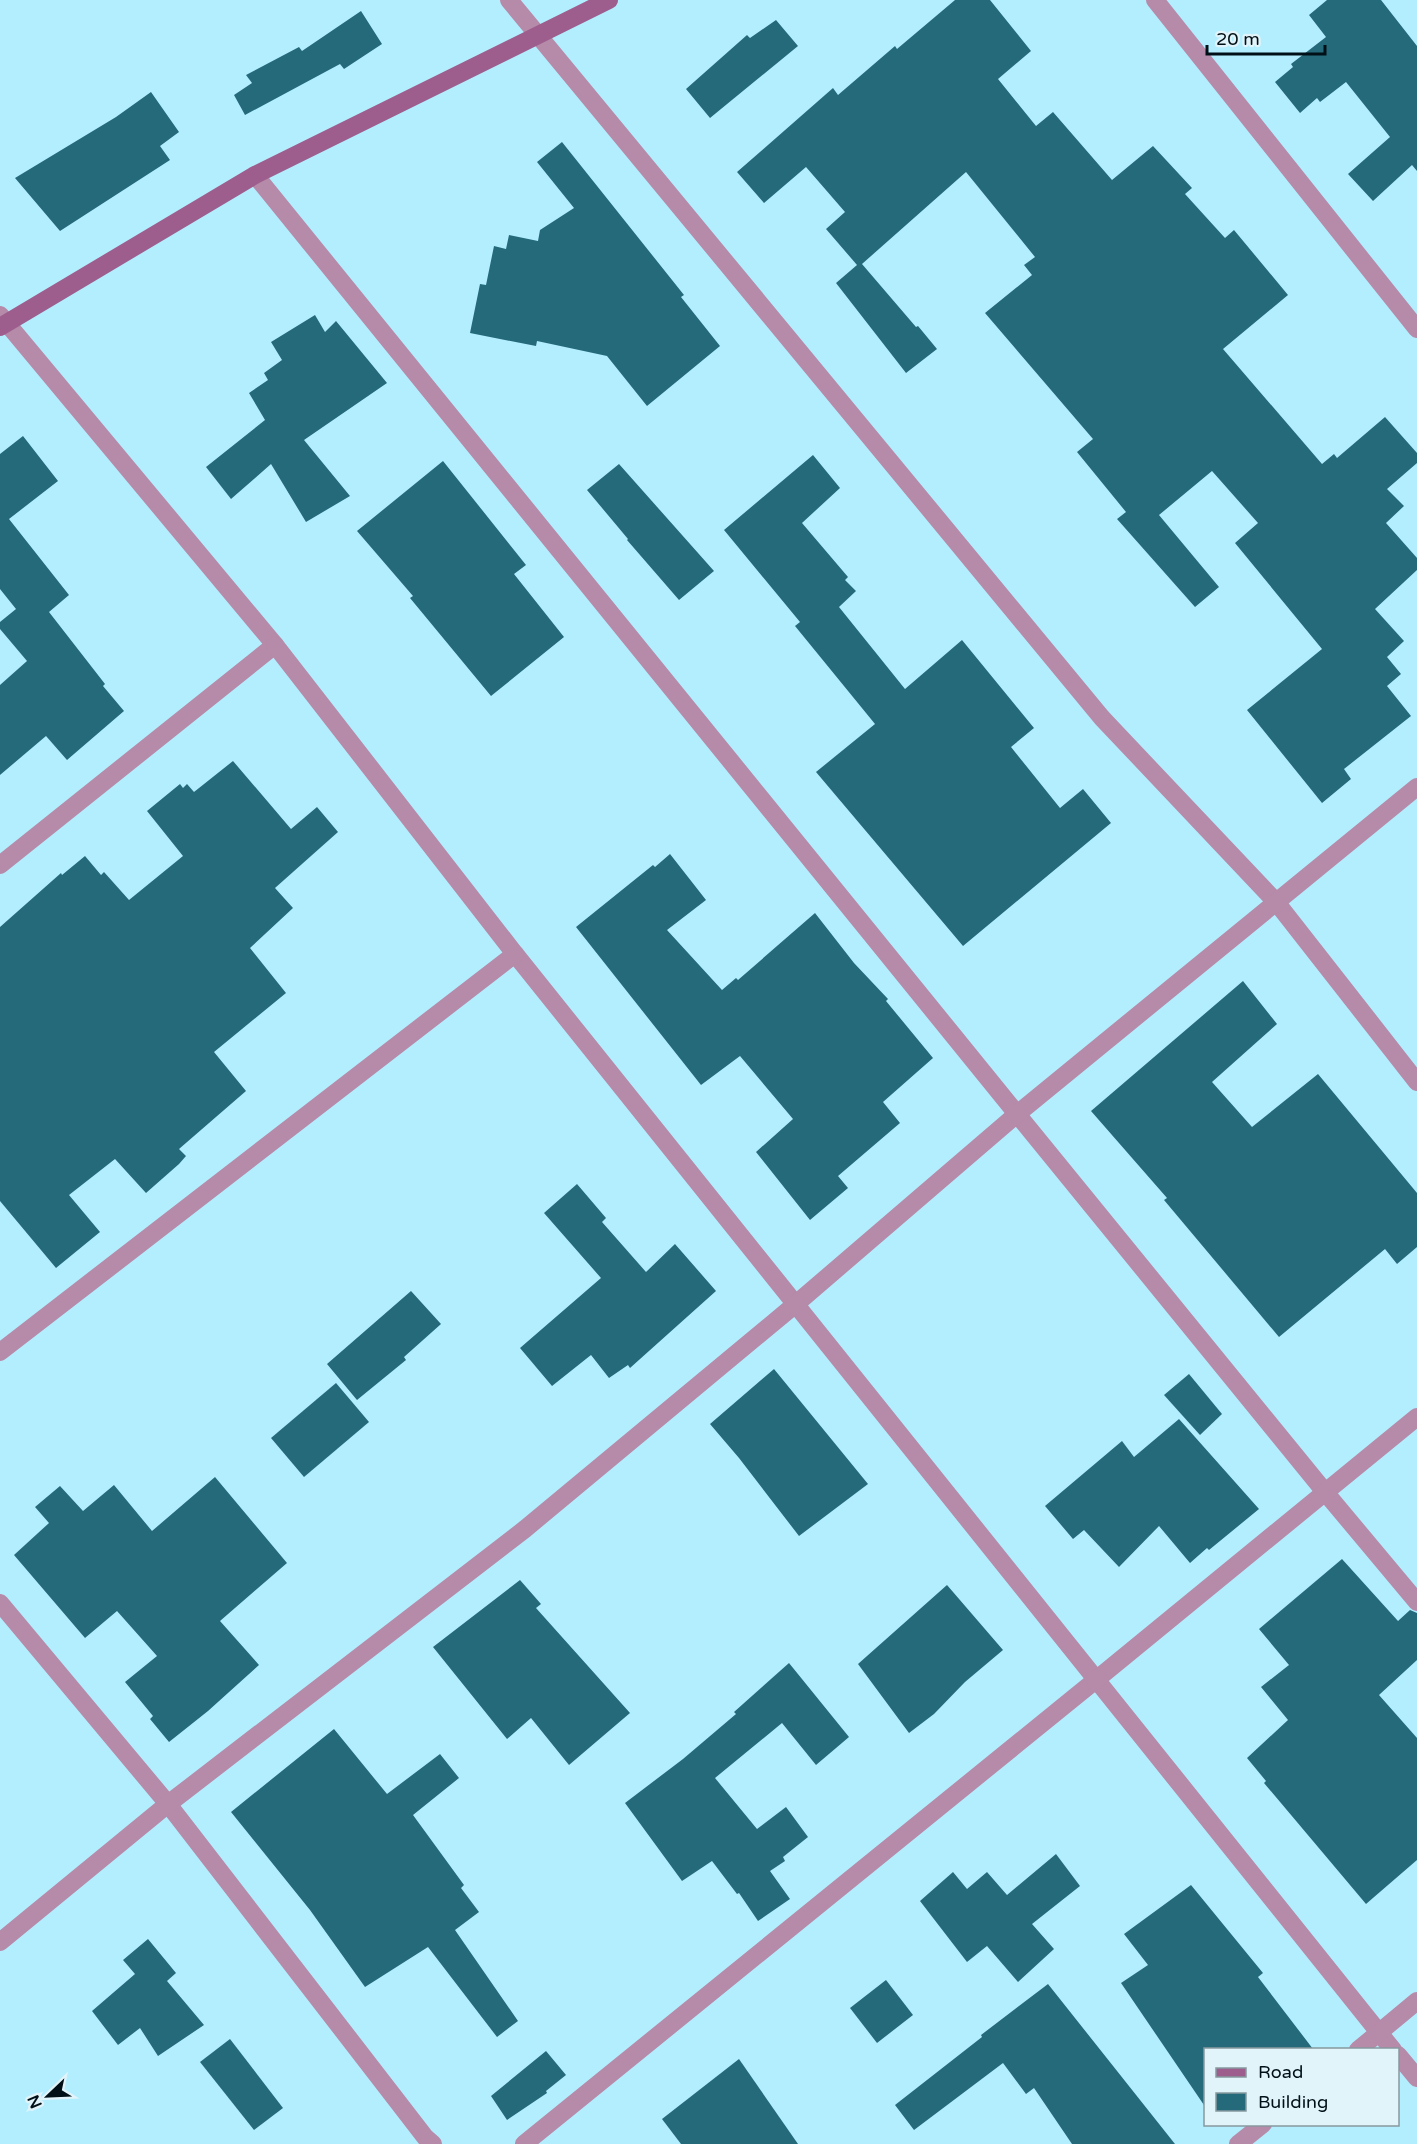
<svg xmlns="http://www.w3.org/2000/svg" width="1417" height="2144" viewBox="0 0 1417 2144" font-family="'Varela Round',sans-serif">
	<rect width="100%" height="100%" fill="#b3eeff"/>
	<g fill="#256a7b">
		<path d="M 955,0 L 990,0 L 1031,51 L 998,79 L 1036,126 L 1053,112 L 1112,180 L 1153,146 L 1192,188 L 1185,194 L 1225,238 L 1234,230 L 1288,295 L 1223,349 L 1322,464 L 1334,454 L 1337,458 L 1385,417 L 1417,453 L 1417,463 L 1387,489 L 1404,506 L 1386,523 L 1417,558 L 1417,570 L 1375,609 L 1404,641 L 1387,657 L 1401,674 L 1387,686 L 1411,716 L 1344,769 L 1351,779 L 1322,803 L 1247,710 L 1322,649 L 1235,543 L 1258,523 L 1212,471 L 1159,515 L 1219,587 L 1195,607 L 1117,519 L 1126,512 L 1077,452 L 1093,439 L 985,313 L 1032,275 L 1024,265 L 1035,257 L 966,172 L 862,264 L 916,327 L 918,326 L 937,349 L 906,373 L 836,283 L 857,265 L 826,229 L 845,212 L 806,167 L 764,203 L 737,172 L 833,88 L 838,95 L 895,46 L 897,49 Z"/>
		<path d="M 1327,0 L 1381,0 L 1417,46 L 1417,171 L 1412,165 L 1373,201 L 1348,174 L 1390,137 L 1346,82 L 1320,102 L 1317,98 L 1300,113 L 1275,82 L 1293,67 L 1291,64 L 1326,37 L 1309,15 Z"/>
		<path d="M 361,11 L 382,44 L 344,69 L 340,64 L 245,115 L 234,95 L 252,83 L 246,75 L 299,47 L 302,51 Z"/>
		<path d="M 776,20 L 798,46 L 710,118 L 686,89 L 747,35 L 750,38 Z"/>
		<path d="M 151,92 L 179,132 L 160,146 L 170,160 L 60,231 L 15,178 L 116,117 Z"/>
		<path d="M 562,142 L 684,295 L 681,297 L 720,346 L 647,406 L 607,356 L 537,341 L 536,346 L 470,333 L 480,284 L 486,285 L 494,246 L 506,249 L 509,235 L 538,241 L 540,230 L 574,208 L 537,162 Z"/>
		<path d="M 315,315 L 325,332 L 336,321 L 387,383 L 304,440 L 350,496 L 306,522 L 271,464 L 231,499 L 206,467 L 265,420 L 249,393 L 268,380 L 264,373 L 282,360 L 271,342 Z"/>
		<path d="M 23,436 L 58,481 L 9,519 L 69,595 L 49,612 L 105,684 L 103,686 L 124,711 L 67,760 L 46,736 L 0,775 L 0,685 L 27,661 L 0,629 L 0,622 L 16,609 L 0,589 L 0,454 Z"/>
		<path d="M 813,455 L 840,488 L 802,523 L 848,577 L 845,580 L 856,591 L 839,607 L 905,689 L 962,640 L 1034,728 L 1011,747 L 1060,808 L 1083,789 L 1111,823 L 963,946 L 816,772 L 875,724 L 795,626 L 800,622 L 724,530 Z"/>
		<path d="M 443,461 L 526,565 L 514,574 L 564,637 L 491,696 L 410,598 L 413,596 L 357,531 Z"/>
		<path d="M 619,464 L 714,571 L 679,600 L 627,540 L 628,539 L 587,490 Z"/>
		<path d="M 233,761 L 291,829 L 317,807 L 338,832 L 275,888 L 293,908 L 250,948 L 286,993 L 214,1052 L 246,1091 L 179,1149 L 186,1156 L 179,1164 L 146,1193 L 115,1159 L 69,1195 L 100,1232 L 56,1268 L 0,1201 L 0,927 L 61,873 L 62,875 L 85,856 L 101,875 L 104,872 L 129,900 L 183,856 L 147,811 L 180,784 L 183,788 L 187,784 L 194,792 Z"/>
		<path d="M 670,854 L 706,900 L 667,930 L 722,990 L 736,978 L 738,980 L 815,913 L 854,963 L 888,999 L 886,1001 L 933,1058 L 883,1102 L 900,1123 L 838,1176 L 848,1188 L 810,1220 L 756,1152 L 793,1119 L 740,1056 L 701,1085 L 576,927 L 653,865 L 655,867 Z"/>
		<path d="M 1243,981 L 1277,1024 L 1212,1082 L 1252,1127 L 1318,1074 L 1417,1193 L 1417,1247 L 1397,1264 L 1385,1249 L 1279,1337 L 1164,1200 L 1167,1198 L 1091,1111 Z"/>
		<path d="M 577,1184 L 606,1218 L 602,1222 L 646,1272 L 675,1244 L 716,1291 L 630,1368 L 628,1365 L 609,1378 L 591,1355 L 552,1386 L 520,1348 L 601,1278 L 544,1213 Z"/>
		<path d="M 411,1291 L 441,1324 L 404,1357 L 406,1360 L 357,1400 L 327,1364 Z"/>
		<path d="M 774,1369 L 868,1484 L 799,1536 L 739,1458 L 710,1424 Z"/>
		<path d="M 1189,1374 L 1222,1414 L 1200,1435 L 1164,1395 Z"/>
		<path d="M 336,1383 L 369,1422 L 304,1477 L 271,1438 Z"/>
		<path d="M 1179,1419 L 1259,1509 L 1209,1550 L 1207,1548 L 1190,1563 L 1159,1526 L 1119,1567 L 1084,1530 L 1073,1539 L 1045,1506 L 1122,1441 L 1134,1457 Z"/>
		<path d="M 215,1477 L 287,1563 L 220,1621 L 259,1665 L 208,1711 L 169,1742 L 150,1719 L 153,1716 L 125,1682 L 157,1656 L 117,1611 L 85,1638 L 14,1555 L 49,1523 L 35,1507 L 60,1486 L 83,1511 L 114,1485 L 152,1531 Z"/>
		<path d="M 1342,1559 L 1398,1621 L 1410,1610 L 1417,1613 L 1417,1660 L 1379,1695 L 1417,1738 L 1417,1860 L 1366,1904 L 1264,1783 L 1266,1781 L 1247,1758 L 1288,1720 L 1261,1687 L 1289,1665 L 1259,1629 Z"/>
		<path d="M 520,1580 L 541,1604 L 536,1608 L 630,1713 L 569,1765 L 531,1718 L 507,1739 L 433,1647 Z"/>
		<path d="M 947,1585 L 1003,1650 L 965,1682 L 934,1714 L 909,1733 L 858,1664 Z"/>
		<path d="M 789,1663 L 849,1737 L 816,1765 L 782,1723 L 715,1778 L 757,1829 L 786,1807 L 808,1837 L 783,1857 L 785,1861 L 770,1871 L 790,1899 L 758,1921 L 739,1893 L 737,1894 L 712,1861 L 682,1881 L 625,1803 L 683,1759 L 736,1714 L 734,1712 Z"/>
		<path d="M 334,1729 L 387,1794 L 440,1754 L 459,1778 L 413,1815 L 464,1885 L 461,1888 L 479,1912 L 455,1930 L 518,2021 L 497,2037 L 428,1947 L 365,1987 L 310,1910 L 231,1812 Z"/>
		<path d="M 1056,1854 L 1080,1886 L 1032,1924 L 1054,1949 L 1018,1982 L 987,1946 L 967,1962 L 920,1901 L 953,1872 L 967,1889 L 987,1872 L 1007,1895 Z"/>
		<path d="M 1191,1885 L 1263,1973 L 1258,1977 L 1313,2049 L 1206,2049 L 1206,2108 L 1121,1983 L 1148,1965 L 1124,1934 Z"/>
		<path d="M 148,1939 L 176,1973 L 167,1981 L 204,2025 L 158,2056 L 140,2028 L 118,2045 L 92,2011 L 135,1974 L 123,1960 Z"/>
		<path d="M 886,1980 L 913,2015 L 877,2043 L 850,2008 Z"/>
		<path d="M 1048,1984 L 1175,2144 L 1072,2144 L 1034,2088 L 1026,2094 L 1003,2063 L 914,2130 L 895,2105 L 982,2037 L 981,2035 Z"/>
		<path d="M 230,2039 L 283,2108 L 254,2130 L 200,2062 Z"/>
		<path d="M 546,2051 L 566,2075 L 546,2091 L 547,2093 L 507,2120 L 491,2096 Z"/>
		<path d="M 739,2059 L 798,2144 L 681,2144 L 662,2119 Z"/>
	</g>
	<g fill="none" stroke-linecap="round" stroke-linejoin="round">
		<g stroke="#b68aa9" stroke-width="18">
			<path d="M 509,0 L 1102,718 L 1277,903 L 1417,1082"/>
			<path d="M 1155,0 L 1417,329"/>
			<path d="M 255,175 L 1017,1114 L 1325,1492 L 1417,1602"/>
			<path d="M 0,315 L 275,645 L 0,865"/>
			<path d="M 515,954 L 1393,2050"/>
			<path d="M 0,1352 L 515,954 L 275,645"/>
			<path d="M 0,1603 L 168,1804 L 425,2137 L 433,2144"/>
			<path d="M 0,1942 L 168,1804 L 525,1529 L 797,1303 L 1017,1114 L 1417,787"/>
			<path d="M 1358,2050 L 1417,2001"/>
			<path d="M 1398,2055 L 1417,2078"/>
			<path d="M 524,2144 L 1097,1679 L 1417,1417"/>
			<path d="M 1238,2144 L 1263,2124"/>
		</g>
		<path stroke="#9d5e8d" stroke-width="18" d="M 0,327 L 255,175 L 609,0"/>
	</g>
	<rect x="1204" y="2048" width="195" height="78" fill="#e1f4fa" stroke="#87999f" stroke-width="1.5"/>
	<rect x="1216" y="2068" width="30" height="9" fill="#9d5e8d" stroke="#87999f" stroke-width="1.5"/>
	<text x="1258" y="2078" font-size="18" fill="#001016">Road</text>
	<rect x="1216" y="2093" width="30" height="18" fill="#256a7b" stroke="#87999f" stroke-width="1.5"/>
	<text x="1258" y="2108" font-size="18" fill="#001016">Building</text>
	<g transform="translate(48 2096) rotate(247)" stroke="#e1f4fa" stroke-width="4.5" paint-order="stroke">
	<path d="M0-4.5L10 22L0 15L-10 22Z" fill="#001016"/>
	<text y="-9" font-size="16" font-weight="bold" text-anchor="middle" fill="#001016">N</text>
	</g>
	<path d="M1207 45v9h118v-9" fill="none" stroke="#001016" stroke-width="3"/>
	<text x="1216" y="45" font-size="18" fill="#001016" stroke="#e1f4fa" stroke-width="4.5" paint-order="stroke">20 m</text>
</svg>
